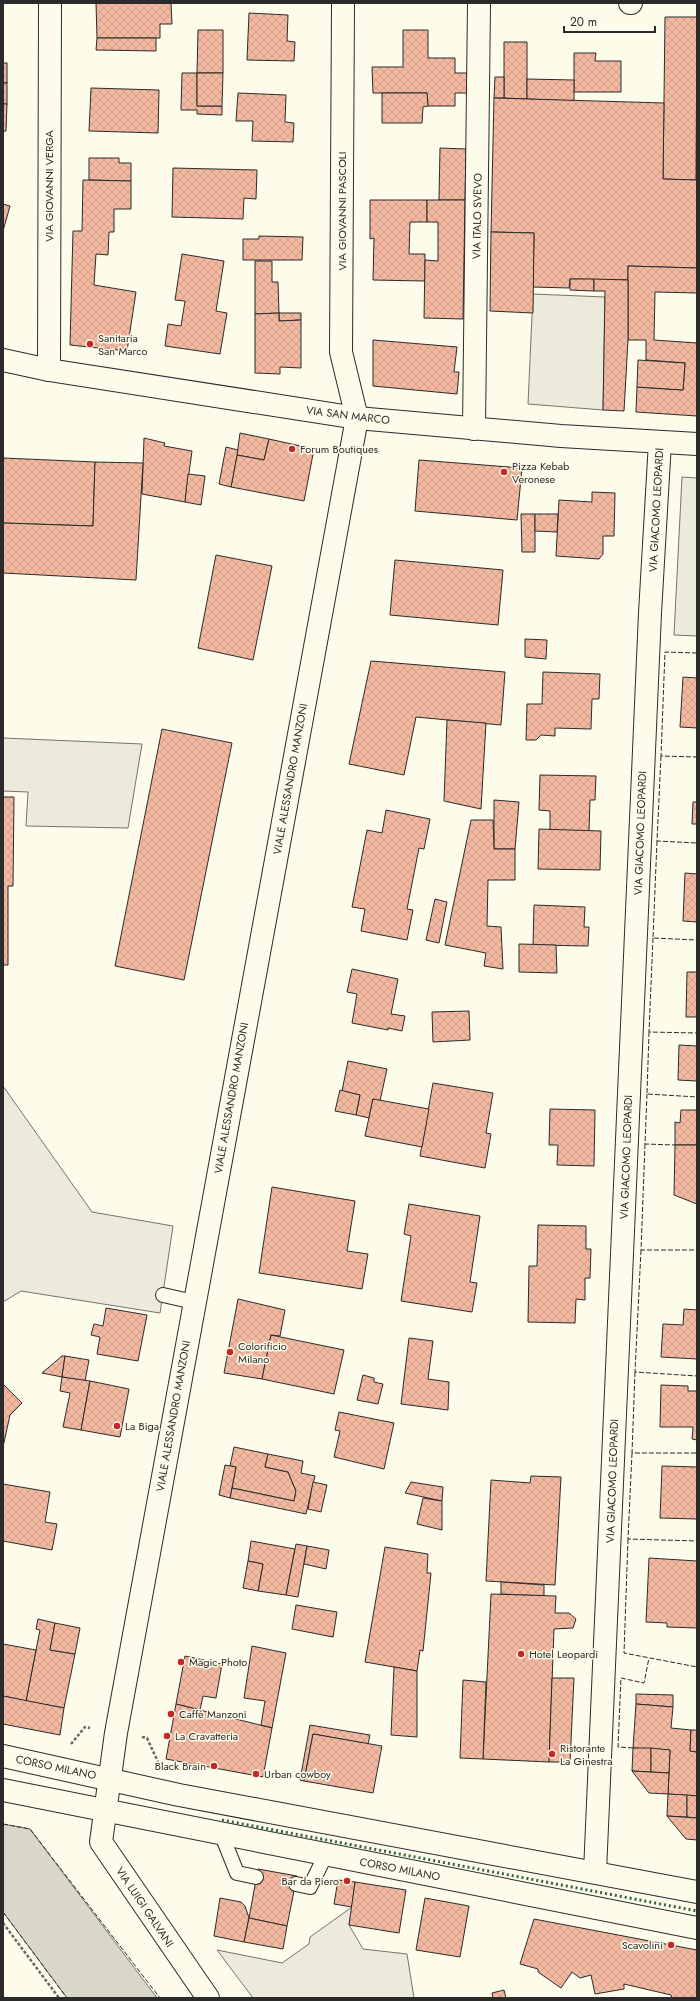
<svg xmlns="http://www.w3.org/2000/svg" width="700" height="2001" viewBox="0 0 700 2001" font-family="Jost,sans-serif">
	<defs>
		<pattern id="building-cross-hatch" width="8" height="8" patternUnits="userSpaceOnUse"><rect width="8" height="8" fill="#f2b8a0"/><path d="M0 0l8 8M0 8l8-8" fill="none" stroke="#d09e8a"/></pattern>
	</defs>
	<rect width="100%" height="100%" fill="#fdfbea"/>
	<path fill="#ecebdb" stroke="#74746e" d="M 352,1907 L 349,1925 L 363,1949 L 407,1954 L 414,1998 L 253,1998 L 217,1950 L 282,1963 L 309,1944 L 310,1937 Z"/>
	<g fill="#eceadb" stroke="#74746e">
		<path d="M 533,294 L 605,297 L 603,410 L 528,404 Z"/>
		<path d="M 682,477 L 697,478 L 697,636 L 674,635 Z"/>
		<path d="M 3,738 L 142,744 L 128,828 L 26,826 L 28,792 L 3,791 Z"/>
		<path d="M 3,1086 L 92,1212 L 173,1226 L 160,1313 L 21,1291 L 3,1302 Z"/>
	</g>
	<path fill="#d8d7c9" stroke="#74746e" d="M 3,1824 L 30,1829 L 157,1998 L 67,1998 L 3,1912 Z"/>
	<g fill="url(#building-cross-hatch)" stroke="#2b2b2b">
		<path d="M 96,3 L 171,3 L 172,24 L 160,24 L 160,38 L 97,38 Z"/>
		<path d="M 249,13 L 288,15 L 287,41 L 295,42 L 294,61 L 247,60 Z"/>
		<path d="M 665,17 L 697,17 L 696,180 L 663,179 Z"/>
		<path d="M 198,30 L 223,30 L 223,73 L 197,73 Z"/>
		<path d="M 403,30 L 428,30 L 428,58 L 455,58 L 455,73 L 468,73 L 467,93 L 455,93 L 455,106 L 428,106 L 427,93 L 373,93 L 372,67 L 403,67 Z"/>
		<path d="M 97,38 L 156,38 L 156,51 L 96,50 Z"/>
		<path d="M 504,42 L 527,42 L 527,99 L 504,98 Z"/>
		<path d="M 574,53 L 596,53 L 595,61 L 621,61 L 621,92 L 574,92 Z"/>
		<rect x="3" y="63" width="4" height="20"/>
		<path d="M 182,73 L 197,73 L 197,106 L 222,106 L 222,115 L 197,114 L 197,110 L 181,110 Z"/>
		<path d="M 197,73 L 223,73 L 222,106 L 197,106 Z"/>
		<path d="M 495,77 L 504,77 L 504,98 L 494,98 Z"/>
		<path d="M 527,79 L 574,80 L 574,101 L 527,99 Z"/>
		<rect x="3" y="83" width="4" height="21"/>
		<path d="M 91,88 L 159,90 L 158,133 L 89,131 Z"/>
		<path d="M 238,93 L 286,95 L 285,122 L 294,123 L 293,142 L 252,141 L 253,121 L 236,121 Z"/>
		<path d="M 382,93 L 427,93 L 428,106 L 423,107 L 422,123 L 382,123 Z"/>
		<path d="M 494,98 L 664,103 L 663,179 L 697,180 L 697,268 L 628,266 L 628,280 L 570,279 L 569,288 L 533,287 L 534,233 L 491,232 Z"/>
		<path d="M 3,104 L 7,104 L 6,131 L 3,131 Z"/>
		<path d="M 440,148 L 466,149 L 465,200 L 439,200 Z"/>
		<path d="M 89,158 L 119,158 L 119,163 L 131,163 L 131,181 L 89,180 Z"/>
		<path d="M 173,168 L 257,170 L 256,199 L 244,198 L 243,219 L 172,217 Z"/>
		<path d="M 83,180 L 131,181 L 131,209 L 114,209 L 114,232 L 109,232 L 108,255 L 96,254 L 94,285 L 136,292 L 127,351 L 70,345 L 73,231 L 82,231 Z"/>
		<path d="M 370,200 L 427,200 L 427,222 L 410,222 L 409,254 L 425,254 L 425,281 L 373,280 L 374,238 L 370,239 Z"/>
		<path d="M 427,200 L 465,200 L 463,319 L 424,318 L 425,260 L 438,261 L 438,222 L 427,222 Z"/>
		<path d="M 3,204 L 10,206 L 3,231 Z"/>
		<path d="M 491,232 L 534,233 L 533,313 L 490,311 Z"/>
		<path d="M 259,236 L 303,237 L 302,260 L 243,260 L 243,239 L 259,239 Z"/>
		<path d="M 182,254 L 224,261 L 216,311 L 227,313 L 220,354 L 165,346 L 168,324 L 181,326 L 185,301 L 175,300 Z"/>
		<path d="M 255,261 L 272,261 L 272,282 L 278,282 L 279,313 L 255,314 Z"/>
		<path d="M 628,266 L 697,268 L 697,293 L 655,292 L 654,340 L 697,343 L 697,416 L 636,412 L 637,387 L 683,390 L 685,363 L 646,360 L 646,340 L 628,340 Z"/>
		<path d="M 570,279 L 594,279 L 594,291 L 570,290 Z"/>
		<path d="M 594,279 L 628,280 L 628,340 L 624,411 L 603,410 L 605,291 L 594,291 Z"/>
		<path d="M 279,313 L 301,313 L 301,320 L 279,321 Z"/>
		<path d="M 279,313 L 279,321 L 301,320 L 301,368 L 280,367 L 280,374 L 255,373 L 255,314 Z"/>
		<path d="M 373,340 L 457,347 L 454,372 L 459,372 L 457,394 L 373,386 Z"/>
		<path d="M 638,360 L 685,363 L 683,390 L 637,387 Z"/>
		<path d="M 240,433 L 269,439 L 264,460 L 237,455 Z"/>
		<path d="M 144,438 L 165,443 L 164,446 L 192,451 L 185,502 L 142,494 Z"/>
		<path d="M 269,439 L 314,449 L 304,501 L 231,487 L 237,455 L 264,460 Z"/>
		<path d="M 226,447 L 238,450 L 231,487 L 219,484 Z"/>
		<path d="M 3,458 L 95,462 L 93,526 L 3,523 Z"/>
		<path d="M 419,460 L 522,468 L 517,520 L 415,511 Z"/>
		<path d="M 95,462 L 143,463 L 136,580 L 3,573 L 3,523 L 93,526 Z"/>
		<path d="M 188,474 L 205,476 L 201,505 L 185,502 Z"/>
		<path d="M 592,492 L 615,493 L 614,536 L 603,536 L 603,554 L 599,559 L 556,556 L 559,500 L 592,502 Z"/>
		<path d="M 521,514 L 535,514 L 535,552 L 522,552 Z"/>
		<path d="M 535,514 L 558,514 L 557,532 L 535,531 Z"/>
		<path d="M 216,555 L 272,566 L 253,660 L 198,648 Z"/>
		<path d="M 395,560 L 503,570 L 498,625 L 390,615 Z"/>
		<path d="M 525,639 L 547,640 L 546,659 L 525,657 Z"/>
		<path d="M 371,661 L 505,672 L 501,725 L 416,717 L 404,775 L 349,764 Z"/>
		<path d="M 543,672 L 600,674 L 599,699 L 592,699 L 591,729 L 555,728 L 555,736 L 541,735 L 536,740 L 526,740 L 527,704 L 542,704 Z"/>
		<path d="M 683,677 L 697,678 L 697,728 L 680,727 Z"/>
		<path d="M 447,720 L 486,723 L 481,809 L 444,801 Z"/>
		<path d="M 162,729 L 232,743 L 184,980 L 115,966 Z"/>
		<path d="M 540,775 L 596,776 L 595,800 L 590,800 L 589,831 L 550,830 L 550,811 L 539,810 Z"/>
		<path d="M 3,797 L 14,797 L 13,886 L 8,886 L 8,965 L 3,965 Z"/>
		<path d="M 494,800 L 519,802 L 515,849 L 494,849 Z"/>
		<path d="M 693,802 L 697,802 L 697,824 L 692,824 Z"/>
		<path d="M 386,810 L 430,819 L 424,849 L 419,848 L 407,909 L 413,910 L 407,940 L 361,931 L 365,909 L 352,907 L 367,830 L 382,833 Z"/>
		<path d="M 471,820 L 493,820 L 494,849 L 515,849 L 515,880 L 488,880 L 487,926 L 501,927 L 503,969 L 484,966 L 486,953 L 445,945 Z"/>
		<path d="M 539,829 L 601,831 L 600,870 L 538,869 Z"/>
		<path d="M 685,873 L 697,874 L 697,922 L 683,921 Z"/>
		<path d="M 435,899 L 447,902 L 439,943 L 426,940 Z"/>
		<path d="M 534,905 L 585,907 L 584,927 L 589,927 L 588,946 L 533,945 Z"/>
		<path d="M 519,944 L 556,945 L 557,973 L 519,972 Z"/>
		<path d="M 352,969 L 398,979 L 391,1014 L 405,1016 L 402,1031 L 388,1028 L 388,1030 L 352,1023 L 357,994 L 347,992 Z"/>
		<path d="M 687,972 L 697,972 L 697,1017 L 686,1017 Z"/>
		<path d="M 469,1011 L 470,1040 L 433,1042 L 432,1012 Z"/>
		<path d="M 679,1045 L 697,1046 L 697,1081 L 678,1080 Z"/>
		<path d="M 348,1061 L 387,1069 L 380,1101 L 373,1099 L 369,1118 L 356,1115 L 360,1095 L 342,1091 Z"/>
		<path d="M 433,1083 L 493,1093 L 486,1133 L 491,1134 L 485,1168 L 420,1156 Z"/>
		<path d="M 340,1090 L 360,1095 L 356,1115 L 335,1111 Z"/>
		<path d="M 373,1099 L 429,1109 L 422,1147 L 365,1136 Z"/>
		<path d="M 550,1109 L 595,1110 L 594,1166 L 557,1165 L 558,1145 L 549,1145 Z"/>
		<path d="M 681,1110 L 697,1110 L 697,1145 L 675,1145 L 675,1122 L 680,1123 Z"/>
		<path d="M 675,1145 L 697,1145 L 697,1204 L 674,1195 Z"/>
		<path d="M 272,1187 L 355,1201 L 347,1251 L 368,1254 L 362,1289 L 259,1273 Z"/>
		<path d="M 409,1204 L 480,1216 L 470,1282 L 477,1283 L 472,1312 L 401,1301 L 411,1236 L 404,1234 Z"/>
		<path d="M 538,1225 L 586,1226 L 586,1249 L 591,1249 L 590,1278 L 585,1278 L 585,1300 L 576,1299 L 575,1323 L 528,1322 L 529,1266 L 537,1266 Z"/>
		<path d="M 238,1299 L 285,1310 L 280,1336 L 271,1335 L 262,1379 L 224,1373 Z"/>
		<path d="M 106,1308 L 147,1315 L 138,1361 L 97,1354 L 100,1337 L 91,1335 L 94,1324 L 103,1326 Z"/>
		<path d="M 684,1309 L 697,1310 L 697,1359 L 661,1357 L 663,1324 L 683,1325 Z"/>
		<path d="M 271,1335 L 344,1350 L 334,1394 L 262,1379 Z"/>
		<path d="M 409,1338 L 433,1341 L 428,1379 L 449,1382 L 448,1410 L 401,1404 Z"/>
		<path d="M 62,1356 L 65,1356 L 62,1377 L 42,1373 Z"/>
		<path d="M 65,1356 L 89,1360 L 85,1381 L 62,1377 Z"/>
		<path d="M 363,1375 L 374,1378 L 374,1382 L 383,1384 L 378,1404 L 357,1400 Z"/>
		<path d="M 62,1377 L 90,1381 L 81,1430 L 63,1427 L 70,1393 L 60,1391 Z"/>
		<path d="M 90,1381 L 129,1389 L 120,1437 L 81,1430 Z"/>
		<path d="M 3,1384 L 22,1403 L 10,1415 L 3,1447 Z"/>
		<path d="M 661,1385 L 688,1386 L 688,1391 L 697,1391 L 697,1440 L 692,1439 L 693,1427 L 660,1427 Z"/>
		<path d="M 339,1412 L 394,1423 L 384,1469 L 334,1457 L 340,1431 L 335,1430 Z"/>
		<path d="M 234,1447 L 268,1454 L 265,1467 L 288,1472 L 296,1491 L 294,1501 L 232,1488 L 236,1467 L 230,1466 Z"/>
		<path d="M 268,1454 L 303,1461 L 301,1473 L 315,1476 L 306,1514 L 230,1498 L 232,1488 L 294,1501 L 296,1491 L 288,1472 L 265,1467 Z"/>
		<path d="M 225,1465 L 236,1467 L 230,1498 L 219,1495 Z"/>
		<path d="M 662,1466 L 697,1467 L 697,1519 L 660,1518 Z"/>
		<path d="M 531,1476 L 561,1477 L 555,1585 L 486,1581 L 491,1480 L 530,1483 Z"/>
		<path d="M 313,1482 L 327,1485 L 321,1512 L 308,1509 Z"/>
		<path d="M 411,1482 L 443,1487 L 442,1501 L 405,1493 Z"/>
		<path d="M 3,1484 L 50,1492 L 45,1522 L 57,1524 L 52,1550 L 3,1541 Z"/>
		<path d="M 423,1498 L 442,1501 L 442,1530 L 417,1524 Z"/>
		<path d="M 251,1541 L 295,1549 L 286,1595 L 258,1591 L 263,1564 L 248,1561 Z"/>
		<path d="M 296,1544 L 307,1546 L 298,1597 L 286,1595 Z"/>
		<path d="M 307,1546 L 329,1550 L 326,1569 L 304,1564 Z"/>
		<path d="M 385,1547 L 428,1554 L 427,1573 L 431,1573 L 423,1651 L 420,1650 L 417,1671 L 365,1662 Z"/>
		<path d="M 649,1558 L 697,1561 L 697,1628 L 667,1627 L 667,1623 L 646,1622 Z"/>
		<path d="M 248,1561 L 263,1564 L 258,1591 L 243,1588 Z"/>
		<path d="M 501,1582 L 544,1585 L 544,1596 L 501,1594 Z"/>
		<path d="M 491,1594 L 556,1596 L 555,1613 L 569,1613 L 576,1619 L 573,1628 L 554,1629 L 549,1762 L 483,1759 Z"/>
		<path d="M 296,1605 L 337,1612 L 333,1637 L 292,1629 Z"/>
		<path d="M 38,1619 L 55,1623 L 50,1650 L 75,1654 L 64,1708 L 26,1701 L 40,1630 L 36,1629 Z"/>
		<path d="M 55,1623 L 80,1628 L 75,1654 L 50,1650 Z"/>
		<path d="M 3,1644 L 36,1650 L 26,1701 L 3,1696 Z"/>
		<path d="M 252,1646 L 286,1653 L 272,1728 L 261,1725 L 265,1701 L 244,1698 Z"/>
		<path d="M 185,1656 L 222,1664 L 216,1698 L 203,1696 L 200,1710 L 176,1704 Z"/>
		<path d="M 394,1667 L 417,1671 L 417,1737 L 391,1735 Z"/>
		<path d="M 552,1678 L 574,1678 L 570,1762 L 549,1762 Z"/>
		<path d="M 463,1680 L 486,1682 L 483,1759 L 460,1758 Z"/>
		<path d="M 636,1694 L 673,1695 L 673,1707 L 636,1704 Z"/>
		<path d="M 3,1696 L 64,1708 L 60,1735 L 3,1724 Z"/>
		<path d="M 176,1704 L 272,1728 L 263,1777 L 166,1759 Z"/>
		<path d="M 636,1704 L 673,1707 L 671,1728 L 691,1730 L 690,1751 L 697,1752 L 697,1796 L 668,1794 L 670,1750 L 633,1748 Z"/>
		<path d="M 310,1725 L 370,1735 L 368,1744 L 313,1734 L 304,1781 L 300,1780 Z"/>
		<path d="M 691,1730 L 697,1730 L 697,1752 L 690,1751 Z"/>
		<path d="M 313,1734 L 382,1746 L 373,1793 L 304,1781 Z"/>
		<path d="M 633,1748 L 651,1748 L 651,1772 L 632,1771 Z"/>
		<path d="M 651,1748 L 670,1750 L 669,1773 L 651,1772 Z"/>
		<path d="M 632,1771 L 669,1773 L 668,1794 L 649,1793 Z"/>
		<path d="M 668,1794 L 687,1795 L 687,1817 L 667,1816 Z"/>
		<path d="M 687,1795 L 697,1796 L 697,1818 L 687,1817 Z"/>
		<path d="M 667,1816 L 697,1818 L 697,1840 L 686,1839 Z"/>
		<path d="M 258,1869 L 297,1876 L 287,1926 L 249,1918 Z"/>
		<path d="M 338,1880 L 355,1882 L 352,1907 L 334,1904 Z"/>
		<path d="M 355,1882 L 406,1890 L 399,1933 L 349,1925 Z"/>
		<path d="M 220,1898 L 241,1902 L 245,1906 L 249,1918 L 244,1942 L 214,1936 Z"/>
		<path d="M 425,1898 L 469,1906 L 460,1957 L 416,1950 Z"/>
		<path d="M 249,1918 L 287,1926 L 283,1949 L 244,1942 Z"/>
		<path d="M 534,1919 L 697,1950 L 697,1998 L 672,1998 L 671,1995 L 624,1984 L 624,1989 L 595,1994 L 591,1975 L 580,1978 L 572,1972 L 561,1988 L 538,1972 L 538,1969 L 520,1964 Z"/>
		<path d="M 504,1990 L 506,1998 L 493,1998 L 492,1993 Z"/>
	</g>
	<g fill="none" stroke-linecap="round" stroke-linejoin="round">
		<g stroke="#2b2b2b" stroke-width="16">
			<g id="lane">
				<path d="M 163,1295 L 194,1302"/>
				<path d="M 221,1833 L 237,1873 L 256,1877"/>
				<path d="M 296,1884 L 310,1887 L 326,1854"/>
			</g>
		</g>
		<g stroke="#2b2b2b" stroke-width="24">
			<g id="street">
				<path d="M 343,3 L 341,352 L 357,418"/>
				<path d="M 630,3 L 631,3"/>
				<path d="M 49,370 L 50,3"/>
				<path d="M 474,429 L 479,3"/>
				<path d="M 595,1872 L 650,613 L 660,442"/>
			</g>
		</g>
		<g stroke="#2b2b2b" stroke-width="24">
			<g id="secondary">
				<path d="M 3,360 L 49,370 L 357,418 L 561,436 L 697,444"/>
				<path d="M 208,1998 L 101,1842 L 116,1733 L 357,418"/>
			</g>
		</g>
		<g stroke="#2b2b2b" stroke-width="24">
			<g id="primary">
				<path d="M 3,1756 L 179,1795 L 697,1892"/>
				<path d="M 3,1790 L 697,1928"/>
			</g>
		</g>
		<g stroke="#6a6964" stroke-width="2.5" stroke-dasharray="3 2" stroke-linecap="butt">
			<path d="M 142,1737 L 147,1738 L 158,1762"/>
			<path d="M 71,1744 L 85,1727 L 90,1728"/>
			<path d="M 3,1923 L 59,1998"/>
		</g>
		<use href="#lane" stroke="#fdfbea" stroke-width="14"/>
		<use href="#street" stroke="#fdfbea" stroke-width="22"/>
		<use href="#secondary" stroke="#fdfbea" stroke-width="22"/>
		<use href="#primary" stroke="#fdfbea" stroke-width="22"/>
		<path stroke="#34623c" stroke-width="3" stroke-dasharray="2 3" stroke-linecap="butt" d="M 222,1820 L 697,1911"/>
		<g stroke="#2b2b2b" stroke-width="1" stroke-dasharray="5 2" stroke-linecap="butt">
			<path d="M 697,653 L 665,652 L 661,756 L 697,757"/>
			<path d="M 661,756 L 657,841 L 697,843"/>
			<path d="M 657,841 L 653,938 L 697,940"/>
			<path d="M 653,938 L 649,1032 L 697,1033"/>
			<path d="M 649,1032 L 647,1094 L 697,1097"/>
			<path d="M 647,1094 L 645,1144 L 675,1145"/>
			<path d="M 645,1144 L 641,1250 L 697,1250"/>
			<path d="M 641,1250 L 635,1372 L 697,1376"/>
			<path d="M 635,1372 L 632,1453 L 697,1453"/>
			<path d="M 632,1453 L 628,1539 L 697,1541"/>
			<path d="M 628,1539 L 624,1653 L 697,1667"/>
			<path d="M 633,1748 L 618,1747 L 621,1678 L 644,1683 L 649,1658"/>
			<path d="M 3,1824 L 30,1829 L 160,1998"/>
			<path d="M 3,1912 L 67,1998"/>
		</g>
	</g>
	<g fill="#c62828" stroke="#fdfbea" stroke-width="1.5">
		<circle cx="90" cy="344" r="4"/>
		<circle cx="292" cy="449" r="4"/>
		<circle cx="504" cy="472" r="4"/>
		<circle cx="230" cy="1352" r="4"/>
		<circle cx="117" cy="1426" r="4"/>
		<circle cx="521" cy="1654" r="4"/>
		<circle cx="181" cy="1662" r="4"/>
		<circle cx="171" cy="1714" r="4"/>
		<circle cx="167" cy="1736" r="4"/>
		<circle cx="552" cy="1754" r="4"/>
		<circle cx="214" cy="1766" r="4"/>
		<circle cx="256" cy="1774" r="4"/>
		<circle cx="347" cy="1881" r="4"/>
		<circle cx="671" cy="1945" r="4"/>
	</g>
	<g text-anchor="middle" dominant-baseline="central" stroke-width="3" stroke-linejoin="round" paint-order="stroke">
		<g font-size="11" fill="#2b2b2b" stroke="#fdfbea">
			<text transform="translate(49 186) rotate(-90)">VIA GIOVANNI VERGA</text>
			<text transform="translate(342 211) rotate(-90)">VIA GIOVANNI PASCOLI</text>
			<text transform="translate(477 216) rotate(-89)">VIA ITALO SVEVO</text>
			<text transform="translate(348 415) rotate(7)">VIA SAN MARCO</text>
			<text transform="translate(656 510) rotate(-87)">VIA GIACOMO LEOPARDI</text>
			<text transform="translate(290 779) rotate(-80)">VIALE ALESSANDRO MANZONI</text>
			<text transform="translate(640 833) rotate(-88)">VIA GIACOMO LEOPARDI</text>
			<text transform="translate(231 1098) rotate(-80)">VIALE ALESSANDRO MANZONI</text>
			<text transform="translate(626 1157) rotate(-88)">VIA GIACOMO LEOPARDI</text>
			<text transform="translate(173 1416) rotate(-80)">VIALE ALESSANDRO MANZONI</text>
			<text transform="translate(612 1481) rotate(-88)">VIA GIACOMO LEOPARDI</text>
			<text transform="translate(56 1767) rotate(12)">CORSO MILANO</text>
			<text transform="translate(400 1869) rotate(11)">CORSO MILANO</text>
			<text transform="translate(145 1907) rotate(56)">VIA LUIGI GALVANI</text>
		</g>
		<g font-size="11" fill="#2b2b2b" stroke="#fdfbea" text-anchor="start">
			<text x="98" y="338">Sanitaria<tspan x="98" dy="13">San Marco</tspan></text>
			<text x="300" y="449">Forum Boutiques</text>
			<text x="512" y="466">Pizza Kebab<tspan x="512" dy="13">Veronese</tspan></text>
			<text x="238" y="1346">Colorificio<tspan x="238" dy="13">Milano</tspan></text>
			<text x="125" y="1426">La Biga</text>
			<text x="529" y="1654">Hotel Leopardi</text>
			<text x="189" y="1662">Magic Photo</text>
			<text x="179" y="1714">Caffè Manzoni</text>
			<text x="175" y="1736">La Cravatteria</text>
			<text x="560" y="1748">Ristorante<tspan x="560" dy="13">La Ginestra</tspan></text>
			<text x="206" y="1766" text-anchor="end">Black Brain</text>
			<text x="264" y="1774">Urban cowboy</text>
			<text x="339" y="1881" text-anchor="end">Bar da Piero</text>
			<text x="663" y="1945" text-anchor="end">Scavolini</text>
		</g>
	</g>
	<rect width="700" height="2001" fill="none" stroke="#2b2b2b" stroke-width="8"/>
	<path d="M564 26v6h91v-6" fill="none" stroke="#2b2b2b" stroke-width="2"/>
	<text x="570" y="26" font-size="12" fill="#2b2b2b" stroke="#fdfbea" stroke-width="3" paint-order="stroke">20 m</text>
</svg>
